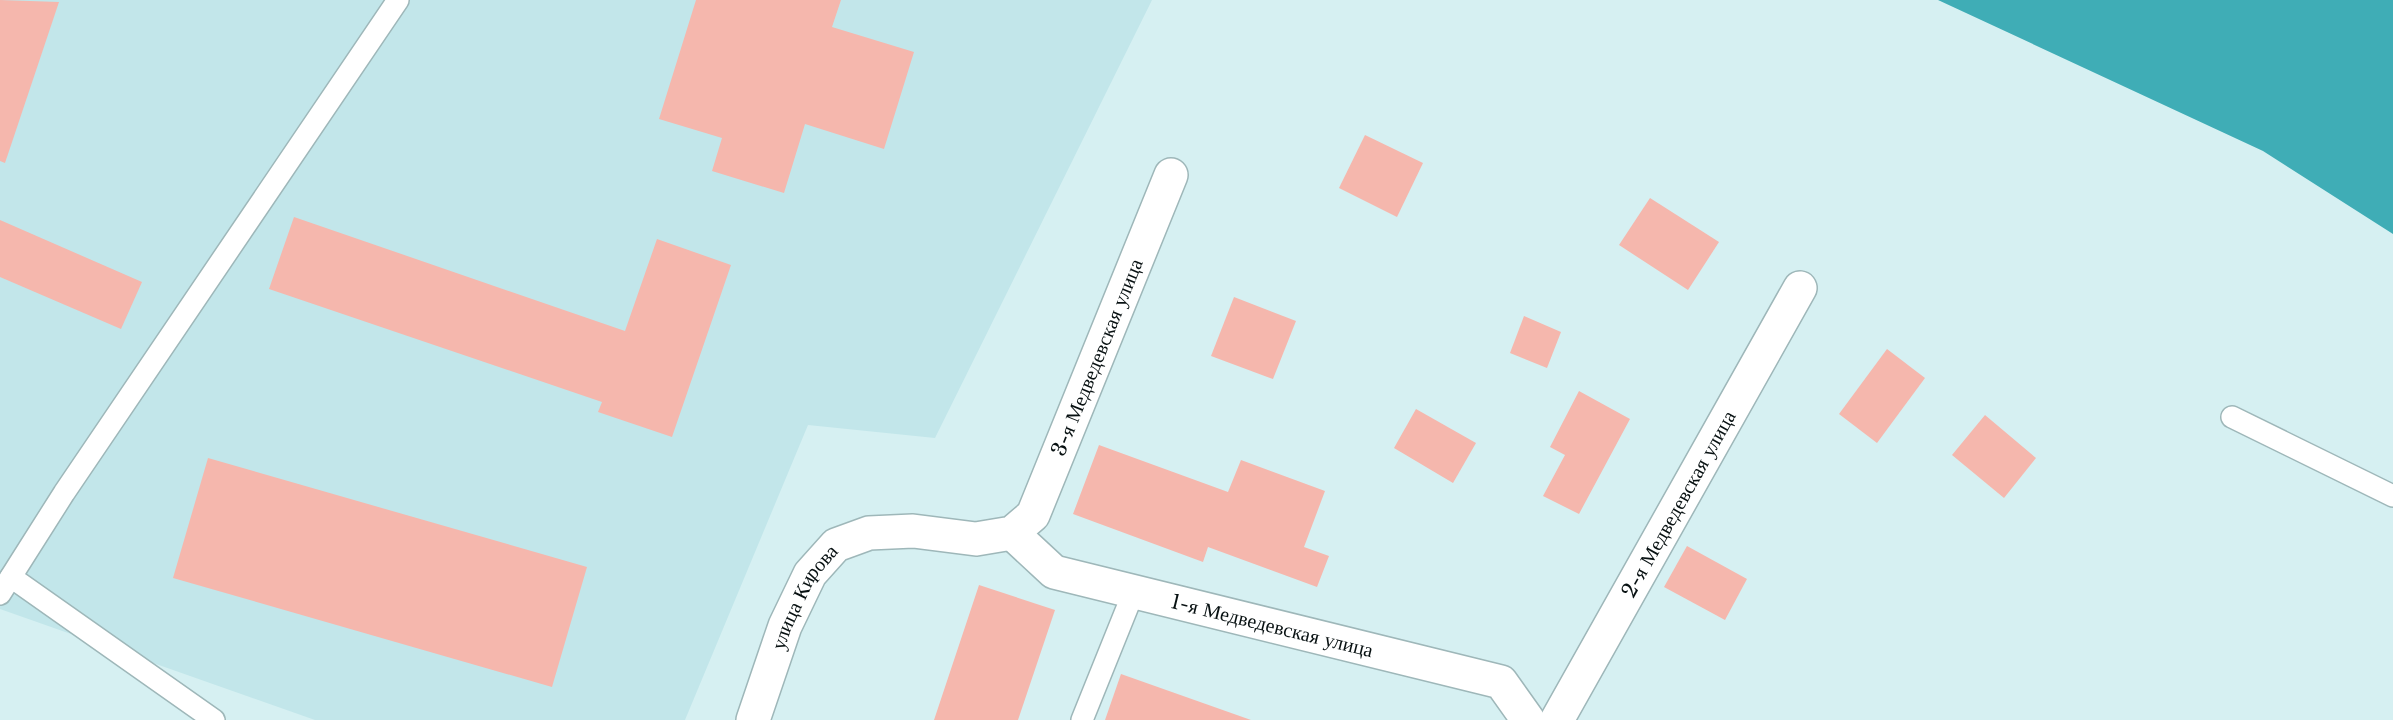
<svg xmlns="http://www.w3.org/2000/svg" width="2393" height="720" viewBox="0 0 2393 720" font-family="'Libre Baskerville',serif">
	<rect width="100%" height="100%" fill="#d6f0f2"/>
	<path fill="#c2e6ea" d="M 0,0 L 1152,0 L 935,438 L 808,425 L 685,720 L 315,720 L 0,609 Z"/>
	<path fill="#3fadb6" d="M 1938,0 L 2393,0 L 2393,234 L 2263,151 Z"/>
	<g fill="#f5b7ad">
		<path d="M 0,0 L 59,2 L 5,163 L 0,161 Z"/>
		<path d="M 696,0 L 841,0 L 832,27 L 914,52 L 884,149 L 805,124 L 784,193 L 712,171 L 722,138 L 659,119 Z"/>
		<path d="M 1365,135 L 1423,163 L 1397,217 L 1339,188 Z"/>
		<path d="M 1650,198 L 1719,242 L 1688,290 L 1619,245 Z"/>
		<path d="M 294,217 L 625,331 L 657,239 L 731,265 L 672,437 L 598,412 L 602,402 L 269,289 Z"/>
		<path d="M 0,220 L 142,282 L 121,329 L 0,277 Z"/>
		<path d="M 1234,297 L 1296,321 L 1273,379 L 1211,356 Z"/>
		<path d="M 1524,316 L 1561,332 L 1547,368 L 1510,353 Z"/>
		<path d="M 1887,349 L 1925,378 L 1877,443 L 1839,414 Z"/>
		<path d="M 1579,391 L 1630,419 L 1579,514 L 1543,496 L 1565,455 L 1550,447 Z"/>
		<path d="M 1416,409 L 1476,443 L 1453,483 L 1394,448 Z"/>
		<path d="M 1985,415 L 2036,458 L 2004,498 L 1952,455 Z"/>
		<path d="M 1099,445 L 1228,492 L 1241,460 L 1325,491 L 1304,547 L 1329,556 L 1317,587 L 1208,547 L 1203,562 L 1073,514 Z"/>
		<path d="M 208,458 L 587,567 L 552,687 L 173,578 Z"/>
		<path d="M 1687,546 L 1747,579 L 1725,620 L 1664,587 Z"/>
		<path d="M 979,585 L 1055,610 L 1018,720 L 934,720 Z"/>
		<path d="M 1121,674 L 1251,720 L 1105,720 Z"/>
	</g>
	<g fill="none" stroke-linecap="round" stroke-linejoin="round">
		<g stroke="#9eb7b9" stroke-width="24">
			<g id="service">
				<path d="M 2232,417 L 2393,496"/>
				<path d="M 11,577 L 214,720"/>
				<path d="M 0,594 L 64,493 L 398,0"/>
				<path d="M 1082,720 L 1134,591"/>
			</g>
		</g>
		<g stroke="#9eb7b9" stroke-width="36">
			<g id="minor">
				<path id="s1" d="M 1012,533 L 1054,572 L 1501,682 L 1528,720"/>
				<path id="s2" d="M 753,720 L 785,626 L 810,574 L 836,545 L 869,533 L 913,531 L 976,539 L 1012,533 L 1033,515 L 1171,175"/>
				<path id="s3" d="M 1557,720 L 1800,288"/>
			</g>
		</g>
		<use href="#service" stroke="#fff" stroke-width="21"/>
		<use href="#minor" stroke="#fff" stroke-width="33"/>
	</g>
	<g text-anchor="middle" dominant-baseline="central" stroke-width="6" stroke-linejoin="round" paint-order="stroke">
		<g font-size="20" fill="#081112" stroke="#e7fcfe">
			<text stroke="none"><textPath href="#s2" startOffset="573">3-я Медведевская улица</textPath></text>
			<text stroke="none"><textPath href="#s3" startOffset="248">2-я Медведевская улица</textPath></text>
			<text stroke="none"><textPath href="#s2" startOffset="134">улица Кирова</textPath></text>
			<text stroke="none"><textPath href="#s1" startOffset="282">1-я Медведевская улица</textPath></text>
		</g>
	</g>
</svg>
